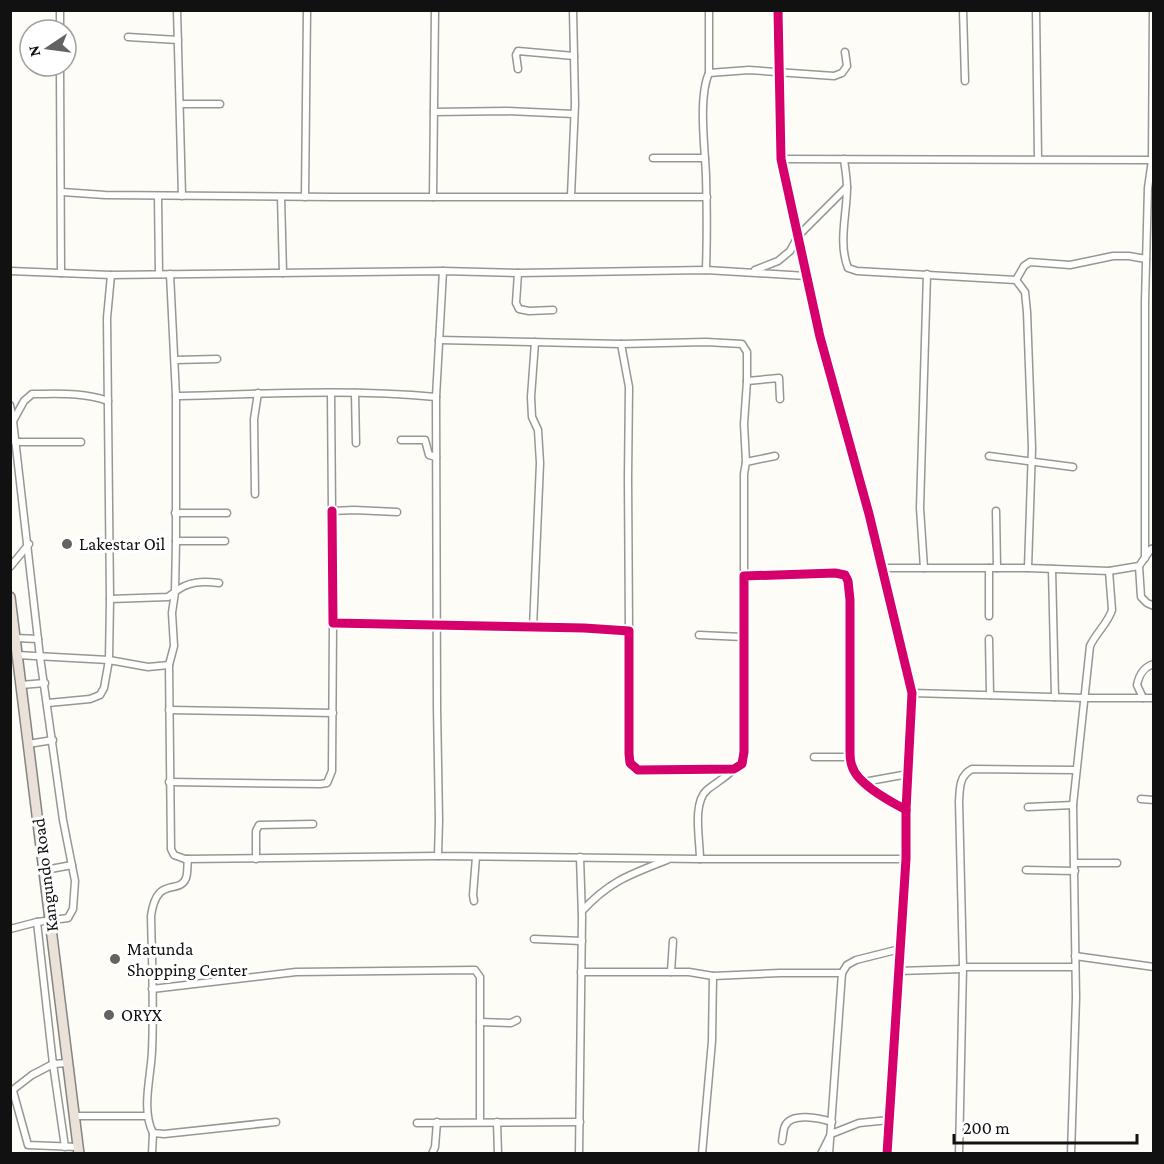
<svg xmlns="http://www.w3.org/2000/svg" width="1164" height="1164" viewBox="0 0 1164 1164" font-family="'Crimson Pro',serif">
	<rect width="100%" height="100%" fill="#fdfcf7"/>
	<g fill="none" stroke-linecap="round" stroke-linejoin="round">
		<g stroke="#979795" stroke-width="9">
			<g id="minor">
				<path d="M 177,10 L 182,196"/>
				<path d="M 778,10 L 781,159 L 820,337 L 869,514 L 912,693 L 906,810 L 906,859 L 887,1154"/>
				<path d="M 963,10 L 965,81"/>
				<path d="M 1036,10 L 1038,159"/>
				<path d="M 60,30 L 60,10"/>
				<path d="M 128,37 L 178,40"/>
				<path d="M 60,66 L 61,273"/>
				<path d="M 518,69 L 516,55 L 518,51 L 574,56"/>
				<path d="M 709,73 L 749,70 L 834,76 L 842,73 L 847,66 L 845,52"/>
				<path d="M 180,104 L 220,104"/>
				<path d="M 434,112 L 507,111 L 574,114"/>
				<path d="M 653,158 L 705,158"/>
				<path d="M 781,159 L 1154,160"/>
				<path d="M 844,159 C 845,168 847,178 847,188 C 847,213 838,243 848,268 L 857,271 L 1016,280 L 1025,292 L 1027,312 L 1032,448 L 1028,568"/>
				<path d="M 62,192 L 105,195 L 334,197 L 707,197"/>
				<path d="M 158,196 L 159,274"/>
				<path d="M 571,196 L 575,104 L 573,10"/>
				<path d="M 281,197 L 283,273"/>
				<path d="M 305,197 L 307,10"/>
				<path d="M 433,197 L 435,10"/>
				<path d="M 706,270 C 707,239 707,208 706,176 C 705,149 698,97 709,73 L 709,10"/>
				<path d="M 755,270 L 778,261 L 790,251 L 799,235 L 847,187"/>
				<path d="M 10,271 L 111,275 L 443,271 L 518,273 L 706,270 L 806,276"/>
				<path d="M 443,271 L 436,397 L 437,707 L 439,820 L 438,856 L 700,859 L 906,859"/>
				<path d="M 518,273 L 516,303 L 519,309 L 529,311 L 553,310"/>
				<path d="M 170,274 L 176,396 C 263,394 349,389 436,397"/>
				<path d="M 111,275 L 107,318 L 110,599 L 168,597 L 175,592 L 176,541 L 225,541"/>
				<path d="M 1016,280 L 1024,266 L 1030,262 L 1070,265 L 1113,256 L 1129,256 L 1146,259"/>
				<path d="M 439,340 L 621,344 L 629,387 L 628,478 L 629,631"/>
				<path d="M 621,344 L 706,342 L 742,344 L 747,352 L 747,381"/>
				<path d="M 175,360 L 217,359"/>
				<path d="M 355,393 L 356,443"/>
				<path d="M 331,394 L 332,511 L 354,510 L 397,512"/>
				<path d="M 10,405 L 13,420"/>
				<path d="M 401,440 L 425,440 L 429,455 L 436,457"/>
				<path d="M 15,442 L 81,442"/>
				<path d="M 989,456 L 1073,467"/>
				<path d="M 746,462 L 744,424 L 747,381 L 779,378 L 780,399"/>
				<path d="M 255,494 L 254,419 L 258,393"/>
				<path d="M 332,511 L 333,623 L 584,628 L 629,631 L 629,754 L 630,763 L 638,770 L 734,769 L 742,764 L 744,752 L 744,576 L 835,573 L 845,575 L 848,581 L 850,600 L 850,751 C 850,756 850,761 852,766 C 857,784 890,801 906,810"/>
				<path d="M 996,511 L 997,568"/>
				<path d="M 175,513 L 227,513"/>
				<path d="M 176,541 L 176,396"/>
				<path d="M 1145,558 L 1145,302 L 1148,188 L 1152,160 L 1153,10"/>
				<path d="M 1139,566 L 1141,597 L 1147,603 L 1154,606"/>
				<path d="M 10,567 L 29,544"/>
				<path d="M 882,568 L 1028,568 L 1109,571 L 1139,566 L 1151,549 L 1154,548"/>
				<path d="M 924,568 L 920,508 L 927,274"/>
				<path d="M 989,568 L 989,616"/>
				<path d="M 1052,569 L 1055,697"/>
				<path d="M 744,576 L 744,474 L 746,462 L 775,456"/>
				<path d="M 219,583 C 203,581 188,581 175,592 L 172,613 L 174,646 L 169,665 L 171,849 L 174,855 L 185,859 L 438,856"/>
				<path d="M 533,628 L 540,463 L 538,430 L 532,417 L 531,397 L 535,342"/>
				<path d="M 699,635 L 743,637"/>
				<path d="M 15,638 L 38,639"/>
				<path d="M 989,639 L 990,695"/>
				<path d="M 17,655 L 109,660 L 110,599"/>
				<path d="M 21,685 L 45,683"/>
				<path d="M 912,693 L 1086,698 L 1154,698"/>
				<path d="M 1143,698 L 1137,685 C 1139,675 1143,667 1154,664"/>
				<path d="M 48,703 L 90,699 L 100,695 L 104,688 L 109,660 L 148,667 L 169,665"/>
				<path d="M 169,710 L 333,713"/>
				<path d="M 28,744 L 53,740"/>
				<path d="M 814,757 L 851,757"/>
				<path d="M 169,782 L 320,784 L 327,783 L 332,771 L 333,623"/>
				<path d="M 864,782 L 908,774"/>
				<path d="M 1141,799 L 1154,800"/>
				<path d="M 1028,807 L 1073,805"/>
				<path d="M 188,859 C 187,864 188,873 186,878 C 179,896 157,874 151,916 C 152,961 154,1006 152,1051 C 151,1077 141,1109 153,1133 L 164,1134 L 276,1122"/>
				<path d="M 256,859 L 256,831 L 259,825 L 313,824"/>
				<path d="M 700,859 C 700,840 692,803 707,790 C 717,782 725,778 734,769"/>
				<path d="M 1074,863 L 1117,863"/>
				<path d="M 45,870 L 72,865"/>
				<path d="M 1026,870 L 1075,871"/>
				<path d="M 474,901 L 473,895 L 476,857"/>
				<path d="M 582,911 C 610,881 629,875 667,860"/>
				<path d="M 37,922 L 68,918 L 73,909 L 75,881 L 63,820 L 40,657 L 13,421 L 24,401 L 32,394 C 58,394 83,392 108,401"/>
				<path d="M 10,929 L 37,922 L 53,1064 L 68,1063"/>
				<path d="M 534,939 L 582,941"/>
				<path d="M 1075,956 L 1154,967"/>
				<path d="M 963,967 L 1075,967"/>
				<path d="M 898,971 L 963,969"/>
				<path d="M 581,972 L 689,972 L 713,976 L 780,973 L 842,973"/>
				<path d="M 671,972 L 673,941"/>
				<path d="M 152,989 L 296,972 L 475,970 L 480,977 L 480,1122"/>
				<path d="M 480,1022 L 511,1023 L 517,1020"/>
				<path d="M 13,1091 L 28,1145 L 78,1147"/>
				<path d="M 10,1092 L 32,1075 L 53,1064 L 65,1147"/>
				<path d="M 75,1116 L 147,1116"/>
				<path d="M 497,1122 L 498,1154"/>
				<path d="M 417,1123 L 580,1122"/>
				<path d="M 782,1141 C 783,1137 783,1130 785,1126 C 791,1112 820,1118 832,1122"/>
				<path d="M 152,1154 L 153,1133"/>
				<path d="M 432,1154 L 435,1147 L 437,1122"/>
				<path d="M 579,1154 L 582,917 L 580,857"/>
				<path d="M 702,1154 L 712,1041 L 713,976"/>
				<path d="M 821,1154 L 831,1134 L 859,1123 L 889,1120"/>
				<path d="M 829,1154 L 842,973 L 847,965 L 856,960 L 900,949"/>
				<path d="M 959,1154 L 963,967 L 959,801 C 960,788 959,776 972,769 L 1076,770"/>
				<path d="M 1071,1154 L 1076,998 L 1073,805 L 1090,646 C 1096,633 1108,623 1112,610 L 1109,571"/>
			</g>
		</g>
		<g stroke="#858482" stroke-width="12">
			<path id="highway" d="M 10,597 L 79,1154"/>
		</g>
		<use href="#minor" stroke="#fffffe" stroke-width="6"/>
		<use href="#highway" stroke="#eae1d8" stroke-width="9"/>
		<g stroke="#fff" stroke-width="13">
			<g id="cycleway">
				<path d="M 778,10 L 781,159 L 820,337 L 869,514 L 912,693 L 906,810 L 906,859 L 887,1154"/>
				<path d="M 332,511 L 333,623 L 584,628 L 629,631 L 629,754 L 630,763 L 638,770 L 734,769 L 742,764 L 744,752 L 744,576 L 835,573 L 845,575 L 848,581 L 850,600 L 850,751 C 850,756 850,761 852,766 C 857,784 890,801 906,810"/>
			</g>
		</g>
		<use href="#cycleway" stroke="#d6006c" stroke-width="9"/>
	</g>
	<g fill="#646362" stroke="#fff" stroke-width="2">
		<circle cx="67" cy="544" r="6"/>
		<circle cx="115" cy="959" r="6"/>
		<circle cx="109" cy="1015" r="6"/>
	</g>
	<g text-anchor="middle" dominant-baseline="central" stroke-width="6" stroke-linejoin="round" paint-order="stroke">
		<g font-size="18" fill="#111" stroke="#fff" text-anchor="start">
			<text x="79" y="544">Lakestar Oil</text>
			<text x="127" y="949">Matunda<tspan x="127" dy="21">Shopping Center</tspan></text>
			<text x="121" y="1015">ORYX</text>
		</g>
		<g font-size="18" fill="#111" stroke="#fff">
			<text transform="translate(45 875) rotate(-97)">Kangundo Road</text>
		</g>
	</g>
	<rect width="1164" height="1164" fill="none" stroke="#111111" stroke-width="24"/>
	<g transform="translate(48 48) rotate(257)"><circle r="28" fill="#ffffff" stroke="#a0a0a0" stroke-width="1.5"/>
	<path d="M0-4.5L10 22L0 15L-10 22Z" fill="#646362"/>
	<text y="-9" font-size="16" font-weight="bold" text-anchor="middle" fill="#111111">N</text>
	</g>
	<path d="M954 1134v9h183v-9" fill="none" stroke="#111111" stroke-width="3"/>
	<text x="963" y="1134" font-size="18" fill="#111111" stroke="#ffffff" stroke-width="4.5" paint-order="stroke">200 m</text>
</svg>
